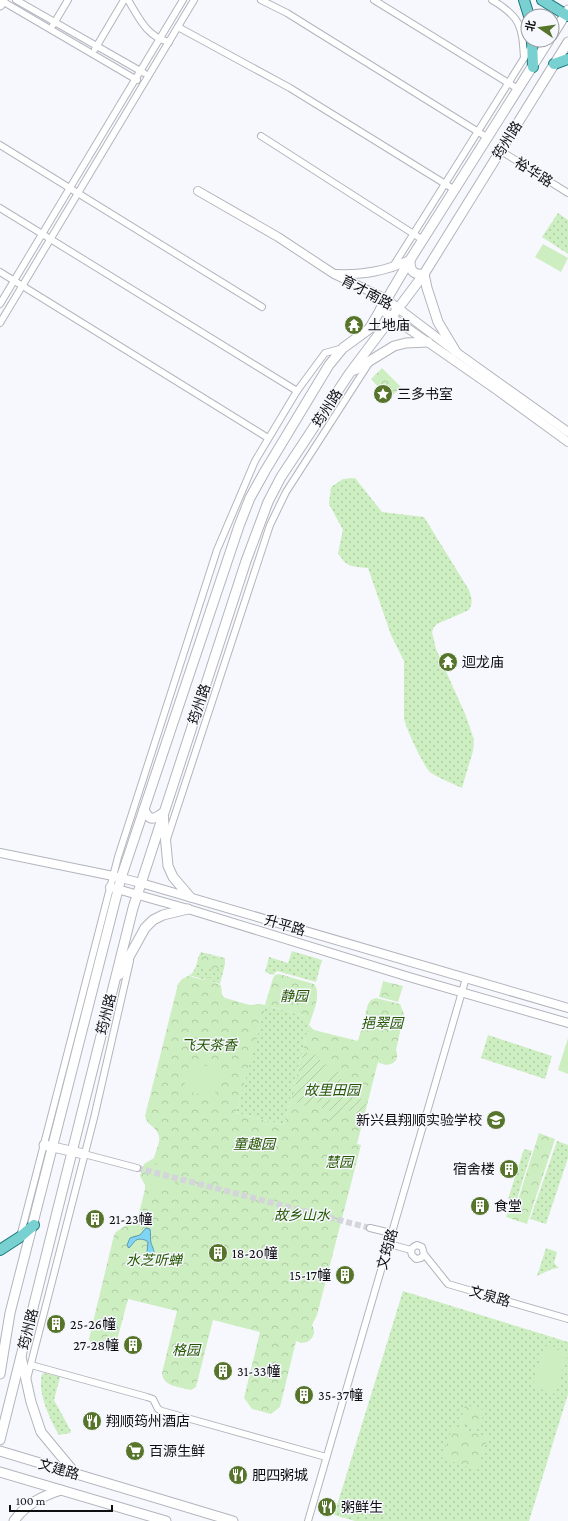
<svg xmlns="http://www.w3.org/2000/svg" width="568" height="1521" viewBox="0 0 568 1521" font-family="'Crimson Pro','Noto Sans SC',serif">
	<defs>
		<pattern id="grass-dots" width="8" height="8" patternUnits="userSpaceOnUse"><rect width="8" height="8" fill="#cdeec0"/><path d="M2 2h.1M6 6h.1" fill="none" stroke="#afcba4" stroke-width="1.8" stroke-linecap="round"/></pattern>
		<pattern id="forest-crowns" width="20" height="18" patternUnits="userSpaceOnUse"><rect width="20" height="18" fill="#cdeec0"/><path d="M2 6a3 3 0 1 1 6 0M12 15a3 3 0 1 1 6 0" fill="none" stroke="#afcba4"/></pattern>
		<pattern id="garden-furrows" width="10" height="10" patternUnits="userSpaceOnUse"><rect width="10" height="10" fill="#cdeec0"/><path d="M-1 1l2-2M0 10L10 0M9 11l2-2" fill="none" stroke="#afcba4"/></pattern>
	</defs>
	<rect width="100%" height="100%" fill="#f7f8fe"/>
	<g fill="url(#grass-dots)">
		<path d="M 558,213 L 568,220 L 568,254 L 542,237 Z"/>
		<path d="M 355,478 L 382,512 L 424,517 L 469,590 C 472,598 473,603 469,610 L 437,624 L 434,627 L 432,632 L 436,649 L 466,716 L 474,740 L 473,751 L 462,788 C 452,783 441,779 431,773 C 425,769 405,727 404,718 L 404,661 L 391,635 L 368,568 C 352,566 347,568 338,553 L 343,530 L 329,504 L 331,487 L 343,479 Z"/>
		<path d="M 292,951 L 322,960 L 316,982 L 277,971 L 273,975 L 265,972 L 269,957 L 288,963 Z"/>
		<path d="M 201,952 L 225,958 L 225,964 L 220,984 L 192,976 L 190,975 C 198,969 196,959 201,952 Z"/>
		<path d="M 265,1005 L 304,1016 L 309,1025 L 284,1125 L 236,1113 Z"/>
		<path d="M 488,1035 L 552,1056 L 545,1079 L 481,1058 Z"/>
		<path d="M 557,1141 L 568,1145 L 568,1158 L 546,1224 L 530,1219 Z"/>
		<path d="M 524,1149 L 532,1151 L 516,1202 L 508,1199 Z"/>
		<path d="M 546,1248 L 557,1252 L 554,1263 L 559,1268 L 552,1269 L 537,1276 Z"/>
		<path d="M 403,1291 L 568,1342 L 568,1394 L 529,1521 L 355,1521 L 334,1515 Z"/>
		<path d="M 44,1373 L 60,1377 L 54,1400 L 71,1431 L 70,1433 L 59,1435 C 50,1420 37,1392 42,1374 Z"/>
	</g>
	<g fill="url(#forest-crowns)" fill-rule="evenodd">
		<path d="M 382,368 L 401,387 L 393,395 L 384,386 L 380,389 L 371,379 Z"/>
		<path d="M 203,955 L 220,960 L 217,971 L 200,967 Z"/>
		<path d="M 279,974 L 314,984 C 322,994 313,1013 309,1025 L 314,1030 L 358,1041 L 368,1004 L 371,1000 L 376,998 L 400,1004 L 404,1014 L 396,1050 C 401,1062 389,1069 378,1062 L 357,1144 L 361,1145 L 317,1315 L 312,1325 C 316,1332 314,1338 307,1342 L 301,1343 L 296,1341 L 280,1407 L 271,1414 L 252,1409 L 244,1398 L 260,1332 L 213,1320 L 196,1387 L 191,1390 C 180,1387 163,1387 162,1373 L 177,1311 L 128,1299 L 115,1348 L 108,1352 L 92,1347 L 89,1339 L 114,1235 L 116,1232 L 138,1217 L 145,1189 L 145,1185 L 140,1176 L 144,1164 L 154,1158 C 160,1139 164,1135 148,1123 L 145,1116 L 178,984 L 182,979 L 190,975 L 192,977 L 205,980 L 207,977 L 213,979 L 212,982 L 221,985 L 222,995 L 225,998 L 250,1005 L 260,1004 L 265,1005 L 273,978 L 275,975 ZM 266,1005 L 304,1016 L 309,1025 L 284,1125 L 236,1113 Z"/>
		<path d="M 383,981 L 403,986 L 398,1002 L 379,997 Z"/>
		<path d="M 539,1133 L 555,1139 L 527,1224 L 506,1217 L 511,1202 L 517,1203 Z"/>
		<path d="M 465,1405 L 484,1410 L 479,1429 L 460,1424 Z"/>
		<path d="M 453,1426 L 488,1437 L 477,1470 L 442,1458 Z"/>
	</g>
	<g fill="url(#garden-furrows)">
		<path d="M 304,1051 L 311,1055 L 315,1054 L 323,1064 L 331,1067 L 319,1080 L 314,1102 L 308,1106 L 301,1105 L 292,1099 Z"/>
		<path d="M 334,1069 L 340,1073 C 341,1078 341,1085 343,1090 C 347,1098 359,1100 367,1099 L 364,1114 L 352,1113 L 344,1106 L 335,1119 L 328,1124 L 330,1111 L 316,1106 L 319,1098 L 324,1097 L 334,1101 L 337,1096 L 336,1088 L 326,1083 L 321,1083 Z"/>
	</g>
	<g fill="#cdeec0">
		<path d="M 543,244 L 568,258 L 561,272 L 535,257 Z"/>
		<path d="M 568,1038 L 568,1074 L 558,1070 Z"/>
		<path d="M 190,1062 L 221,1069 L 214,1098 L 183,1090 Z"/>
		<path d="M 151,1163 L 178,1171 L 173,1190 L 146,1183 Z"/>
		<path d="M 184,1343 L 196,1346 L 192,1360 L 181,1357 Z"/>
		<path d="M 545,1346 L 568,1353 L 555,1394 L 532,1386 Z"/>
	</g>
	<path fill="#7fd5f3" stroke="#5d9ab0" d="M 146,1228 L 150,1229 C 151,1234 150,1239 151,1243 C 154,1251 157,1254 147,1259 L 144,1258 L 147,1252 L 148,1242 L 145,1240 C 135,1237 135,1242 129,1248 L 127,1245 L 130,1238 L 140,1235 Z"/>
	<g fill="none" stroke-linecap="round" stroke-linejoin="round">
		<path stroke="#d4d5db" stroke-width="6" stroke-dasharray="6 3" stroke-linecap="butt" d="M 137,1168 L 370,1228"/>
		<g stroke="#b3b5bd" stroke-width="8">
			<g id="minor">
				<path d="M 16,0 L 144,73"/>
				<path d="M 128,0 C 139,18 147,37 169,42"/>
				<path d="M 261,0 L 287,13 L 488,138"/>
				<path d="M 374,0 L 518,89"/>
				<path d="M 492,0 C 521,17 522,26 524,58"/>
				<path d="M 2,1 L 137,80"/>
				<path d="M 53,25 L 68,0"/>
				<path d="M 178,27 L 290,88 L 455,190"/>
				<path d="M 95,49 L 124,0"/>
				<path d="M 261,136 L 423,240"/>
				<path d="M 0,145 L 262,307"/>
				<path d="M 501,151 L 568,193"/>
				<path d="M 0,208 L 297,391"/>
				<path d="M 392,268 L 531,47"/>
				<path d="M 0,272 L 268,438"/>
				<path d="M 0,304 L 183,0"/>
				<path d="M 0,323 L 194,0"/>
				<path d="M 167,839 L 270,525 L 286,492 L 369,363"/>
				<path d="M 84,1154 L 137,1168"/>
				<path d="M 370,1228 L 391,1233"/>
				<path d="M 20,1237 L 118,857 L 217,550 L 255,461 L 297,391 L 325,353 L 343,348"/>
				<path d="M 389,1244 L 411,1250"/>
				<path d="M 424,1254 L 421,1258 L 416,1259 L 412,1255 C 410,1250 412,1247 417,1245 L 422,1247 L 424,1254 L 448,1284 L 568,1319"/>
				<path d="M 31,1365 L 147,1397 L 153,1399 L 158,1409 L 162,1411 L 326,1457"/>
				<path d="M 27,1379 L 94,1118 L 130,961"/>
				<path d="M 308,1521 L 466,978"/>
			</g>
		</g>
		<g stroke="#b3b5bd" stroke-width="10">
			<g id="tertiary">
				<path d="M 198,191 L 278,237 L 334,274 L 386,299 L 456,352 L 568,432"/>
				<path d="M 337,274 C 365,275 385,271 410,260"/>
				<path d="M 380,309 L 498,391 L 568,442"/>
				<path d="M 0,853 L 113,876 L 141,883 L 568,1008"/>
				<path d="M 110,887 L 188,909 L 409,977 L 568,1023"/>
			</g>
		</g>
		<g stroke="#b3b5bd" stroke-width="11">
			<g id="secondary">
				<path d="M 0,5 L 3,0"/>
				<path d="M 552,36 L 568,10"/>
				<path d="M 410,260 C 410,271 413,275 424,274"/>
				<path d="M 424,274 L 427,288 L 438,322 L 456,352"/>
				<path d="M 355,370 L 394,346 L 406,343 L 428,342"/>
				<path d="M 144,810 C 150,821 153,820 163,813 L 168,866 L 173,877 L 190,897"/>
				<path d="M 119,975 L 145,928 L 153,920 L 163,915 L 188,909"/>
				<path d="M 44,1145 L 84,1154"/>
				<path d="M 21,1357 L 31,1402 L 41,1432 L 75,1473"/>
				<path d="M 0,1374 L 10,1313 L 121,878 L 239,526 L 250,498 L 265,471 L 329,365 L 343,348 L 369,329 L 410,260 L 549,40"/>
				<path d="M 0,1440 L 133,908 L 246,561 L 268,502 L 281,477 L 349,374 L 424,274 L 568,42"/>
				<path d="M 0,1451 L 233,1521"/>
				<path d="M 0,1472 L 166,1521"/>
				<path d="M 14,1521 C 26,1504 42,1496 61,1490"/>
			</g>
		</g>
		<g stroke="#19787b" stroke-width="12">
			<g id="primary">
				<path d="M 524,0 L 529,16"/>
				<path d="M 542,0 L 568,16"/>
				<path d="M 532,40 L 533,67"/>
				<path d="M 554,64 L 568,59"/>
				<path d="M 0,1250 L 20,1237 L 34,1225"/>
			</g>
		</g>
		<use href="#minor" stroke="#fff" stroke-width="6"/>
		<use href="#tertiary" stroke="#fff" stroke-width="8"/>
		<use href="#secondary" stroke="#fff" stroke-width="9"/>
		<use href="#primary" stroke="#78d0d1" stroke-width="10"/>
	</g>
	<defs>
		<g id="temple-disc" transform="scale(1)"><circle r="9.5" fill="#56752b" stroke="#f7f8fe"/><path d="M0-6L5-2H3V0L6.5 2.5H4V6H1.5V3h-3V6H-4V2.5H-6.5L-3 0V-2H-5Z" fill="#fff"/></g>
		<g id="sight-disc" transform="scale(1)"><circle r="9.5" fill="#56752b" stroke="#f7f8fe"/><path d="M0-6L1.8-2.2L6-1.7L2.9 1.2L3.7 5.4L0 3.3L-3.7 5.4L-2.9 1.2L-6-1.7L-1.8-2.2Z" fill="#fff"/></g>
		<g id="school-disc" transform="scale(1)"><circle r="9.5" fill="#56752b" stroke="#f7f8fe"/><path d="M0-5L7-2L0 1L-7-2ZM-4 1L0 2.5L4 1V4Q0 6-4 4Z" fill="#fff"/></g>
		<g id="building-disc" transform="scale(1)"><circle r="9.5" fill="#56752b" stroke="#f7f8fe"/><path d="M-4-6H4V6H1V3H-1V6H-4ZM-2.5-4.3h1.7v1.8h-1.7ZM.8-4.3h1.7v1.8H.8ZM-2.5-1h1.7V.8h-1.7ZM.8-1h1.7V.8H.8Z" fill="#fff"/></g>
		<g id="restaurant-disc" transform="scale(1)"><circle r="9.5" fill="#56752b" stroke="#f7f8fe"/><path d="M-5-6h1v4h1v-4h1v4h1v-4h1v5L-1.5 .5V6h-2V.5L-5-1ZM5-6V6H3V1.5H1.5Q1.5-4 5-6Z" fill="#fff"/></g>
		<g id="supermarket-disc" transform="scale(1)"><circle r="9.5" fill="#56752b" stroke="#f7f8fe"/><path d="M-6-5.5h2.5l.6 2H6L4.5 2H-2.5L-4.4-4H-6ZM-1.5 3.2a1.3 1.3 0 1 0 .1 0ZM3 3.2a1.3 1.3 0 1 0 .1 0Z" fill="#fff"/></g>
	</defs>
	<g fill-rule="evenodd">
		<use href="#temple-disc" x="354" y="325"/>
		<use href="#sight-disc" x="383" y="394"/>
		<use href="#temple-disc" x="448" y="662"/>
		<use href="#school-disc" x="496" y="1120"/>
		<use href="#building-disc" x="509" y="1169"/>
		<use href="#building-disc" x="480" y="1206"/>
		<use href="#building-disc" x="95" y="1219"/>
		<use href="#building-disc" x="218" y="1253"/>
		<use href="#building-disc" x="345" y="1275"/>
		<use href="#building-disc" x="56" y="1324"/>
		<use href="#building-disc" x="133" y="1345"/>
		<use href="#building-disc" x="223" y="1371"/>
		<use href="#building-disc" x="304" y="1395"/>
		<use href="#restaurant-disc" x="92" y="1421"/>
		<use href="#supermarket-disc" x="135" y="1451"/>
		<use href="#restaurant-disc" x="238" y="1475"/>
		<use href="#restaurant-disc" x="327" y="1507"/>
	</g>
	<g text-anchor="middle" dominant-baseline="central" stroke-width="3" stroke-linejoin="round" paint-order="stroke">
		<g font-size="14" fill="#0f0f12" stroke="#f7f8fe">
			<text transform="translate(507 140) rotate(-58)">筠州路</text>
			<text transform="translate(534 172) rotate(32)">裕华路</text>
			<text transform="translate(367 292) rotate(28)">育才南路</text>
			<text transform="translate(327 408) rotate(-57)">筠州路</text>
			<text transform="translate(199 704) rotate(-72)">筠州路</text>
			<text transform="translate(285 925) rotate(16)">升平路</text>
			<text transform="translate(106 1014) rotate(-76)">筠州路</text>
			<text transform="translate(387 1249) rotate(-74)">文筠路</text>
			<text transform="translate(490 1296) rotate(16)">文泉路</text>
			<text transform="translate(28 1329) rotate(-76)">筠州路</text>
			<text transform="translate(59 1469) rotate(16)">文建路</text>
		</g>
		<g font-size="14" fill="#0f0f12" stroke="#f7f8fe" text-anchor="start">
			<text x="368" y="325">土地庙</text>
			<text x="397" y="394">三多书室</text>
			<text x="462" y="662">迴龙庙</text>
			<text x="482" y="1120" text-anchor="end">新兴县翔顺实验学校</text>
			<text x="495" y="1169" text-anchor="end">宿舍楼</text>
			<text x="494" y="1206">食堂</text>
			<text x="109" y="1219">21-23幢</text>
			<text x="232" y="1253">18-20幢</text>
			<text x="331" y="1275" text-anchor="end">15-17幢</text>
			<text x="70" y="1324">25-26幢</text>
			<text x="119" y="1345" text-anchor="end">27-28幢</text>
			<text x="237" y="1371">31-33幢</text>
			<text x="318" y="1395">35-37幢</text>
			<text x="106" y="1421">翔顺筠州酒店</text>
			<text x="149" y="1451">百源生鲜</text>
			<text x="252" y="1475">肥四粥城</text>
			<text x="341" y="1507">粥鲜生</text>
		</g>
		<g font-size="14" font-style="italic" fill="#255700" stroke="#f7f8fe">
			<text x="294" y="996">静园</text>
			<text x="382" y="1023">挹翠园</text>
			<text x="209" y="1045">飞天茶香</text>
			<text x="332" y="1090">故里田园</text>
			<text x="254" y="1144">童趣园</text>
			<text x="339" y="1162">慧园</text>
			<text x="302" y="1215">故乡山水</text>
			<text x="154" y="1260">水芝听蝉</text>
			<text x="186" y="1350">格园</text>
		</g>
	</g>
	<g transform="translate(540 28) rotate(283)"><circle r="19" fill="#f7f8fe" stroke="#9a9ba0"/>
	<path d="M0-3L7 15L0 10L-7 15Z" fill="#56752b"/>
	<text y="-6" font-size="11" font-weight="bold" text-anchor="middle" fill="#0f0f12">北</text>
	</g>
	<path d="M10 1505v6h102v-6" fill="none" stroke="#0f0f12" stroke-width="2"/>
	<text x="16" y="1505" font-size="12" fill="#0f0f12" stroke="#f7f8fe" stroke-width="3" paint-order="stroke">100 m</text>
</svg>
